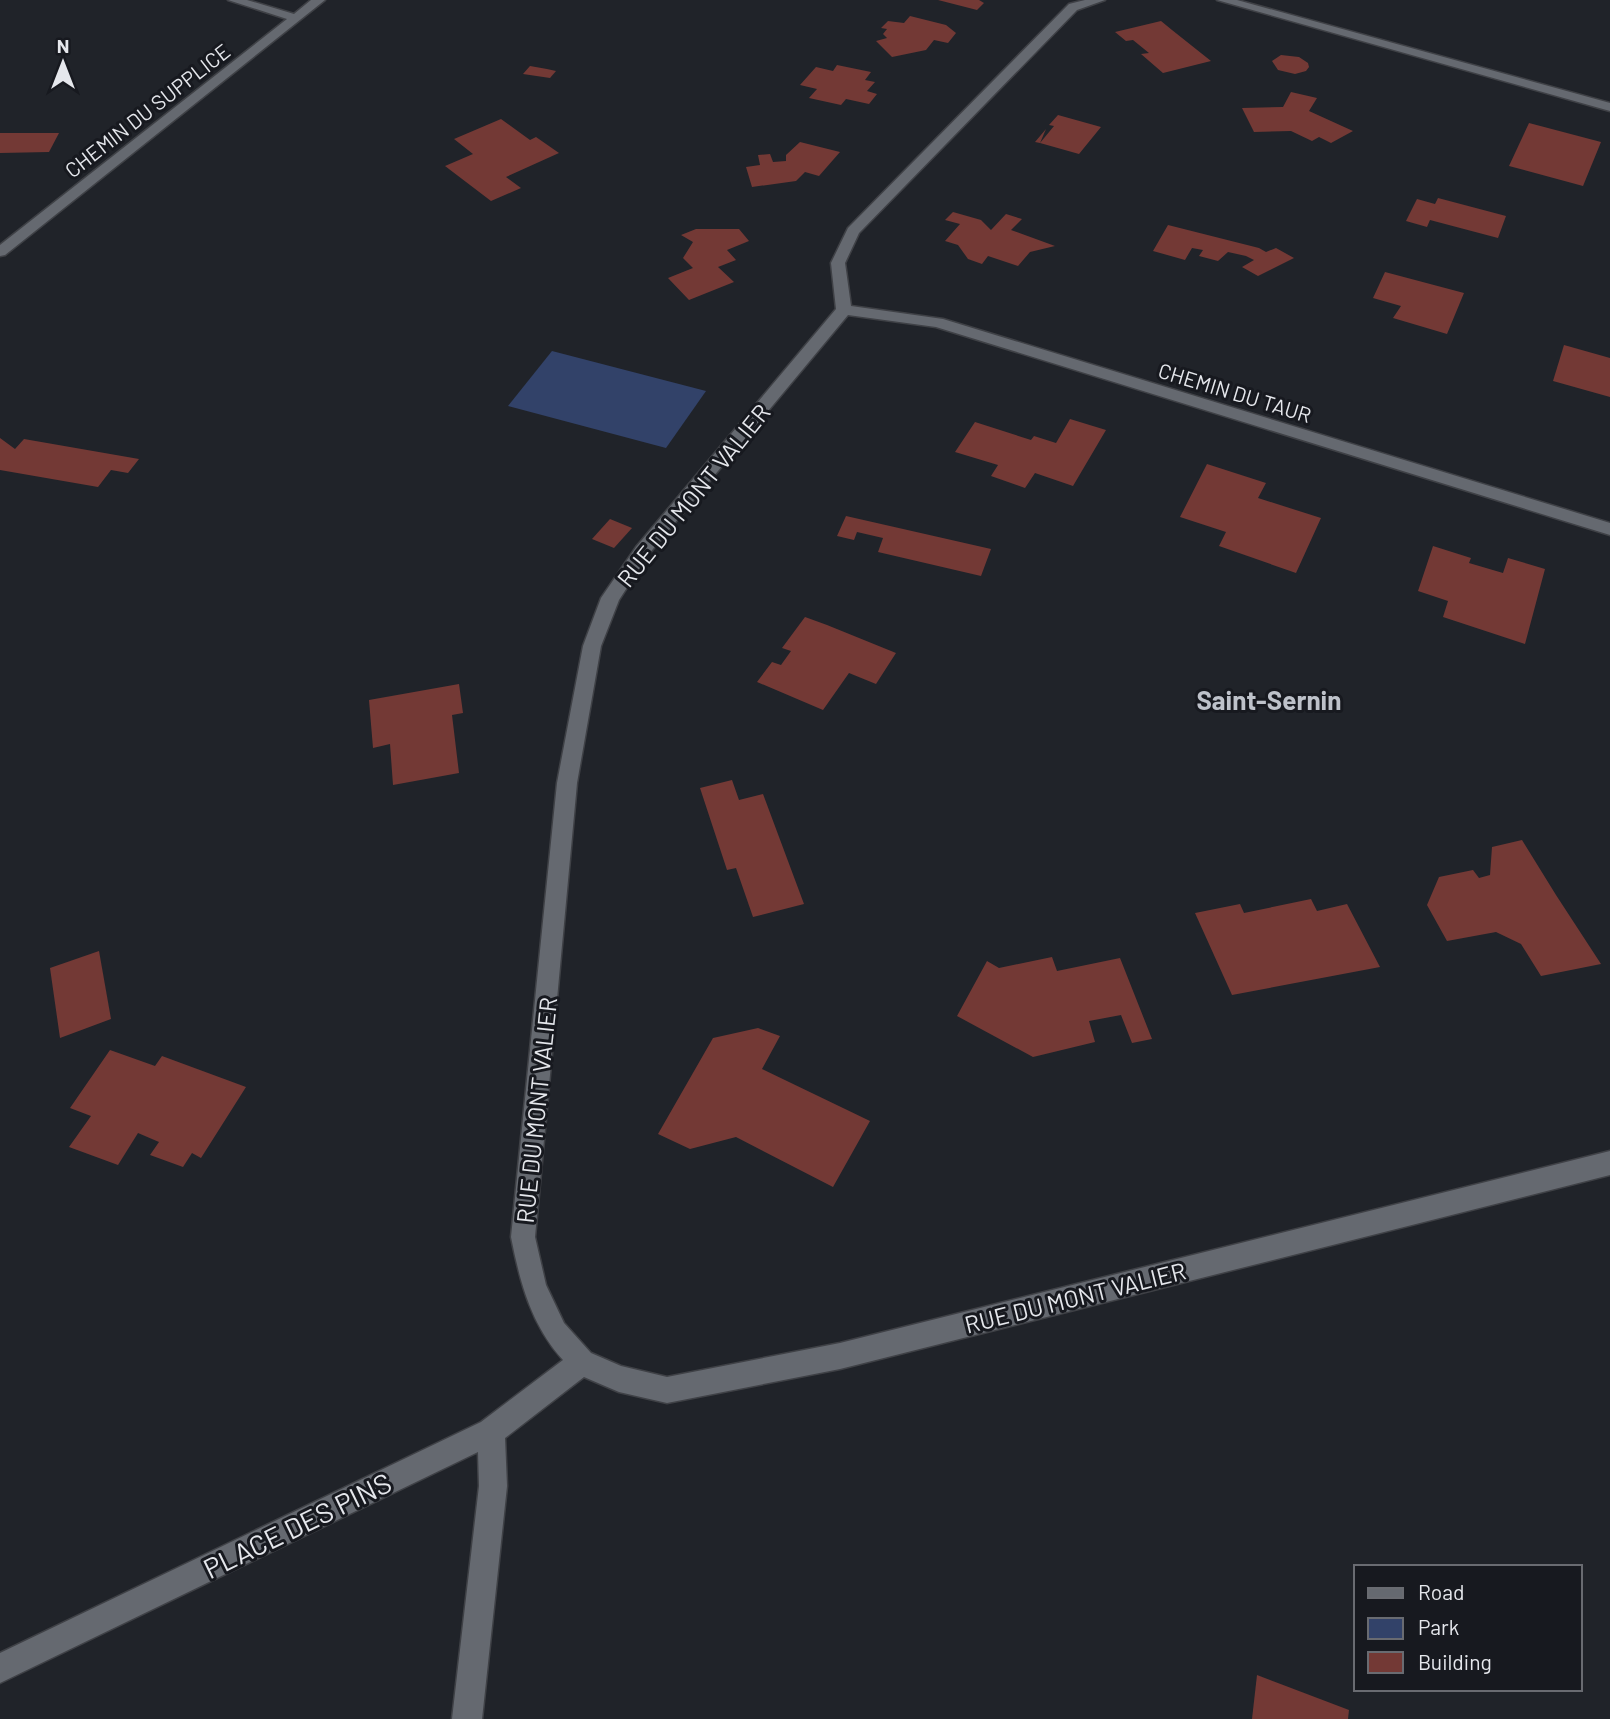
<svg xmlns="http://www.w3.org/2000/svg" width="1610" height="1719" viewBox="0 0 1610 1719" font-family="Barlow,sans-serif">
	<rect width="100%" height="100%" fill="#202329"/>
	<path fill="#324269" d="M 552,351 L 706,391 L 666,448 L 508,406 Z"/>
	<g fill="#733935">
		<path d="M 938,0 L 979,0 L 984,3 L 977,10 Z"/>
		<path d="M 910,16 L 946,25 L 956,33 L 948,43 L 934,40 L 926,50 L 892,57 L 876,41 L 887,38 L 883,34 L 887,29 L 881,28 L 888,21 L 904,23 Z"/>
		<path d="M 1161,21 L 1172,30 L 1211,61 L 1163,73 L 1141,54 L 1149,53 L 1133,40 L 1126,41 L 1115,32 Z"/>
		<path d="M 1281,55 L 1299,57 L 1308,63 L 1309,67 L 1306,71 L 1295,74 L 1278,70 L 1272,61 Z"/>
		<path d="M 837,65 L 871,72 L 865,80 L 875,82 L 867,91 L 877,94 L 869,104 L 846,99 L 841,105 L 809,98 L 817,89 L 800,85 L 816,67 L 833,71 Z"/>
		<path d="M 530,66 L 547,69 L 556,71 L 550,78 L 523,74 Z"/>
		<path d="M 1291,92 L 1317,98 L 1309,111 L 1353,131 L 1331,143 L 1319,137 L 1312,141 L 1291,131 L 1254,132 L 1242,108 L 1283,107 Z"/>
		<path d="M 1058,115 L 1101,127 L 1079,154 L 1040,143 L 1035,142 L 1046,129 L 1040,143 L 1054,126 L 1049,125 Z"/>
		<path d="M 501,119 L 530,140 L 536,137 L 559,153 L 506,177 L 521,188 L 491,201 L 445,166 L 473,154 L 454,139 Z"/>
		<path d="M 1529,123 L 1601,142 L 1583,186 L 1509,166 Z"/>
		<path d="M 0,133 L 59,133 L 49,152 L 0,153 Z"/>
		<path d="M 800,142 L 840,152 L 819,176 L 805,172 L 796,181 L 752,187 L 746,167 L 760,165 L 758,155 L 770,154 L 773,162 L 786,161 L 786,155 Z"/>
		<path d="M 1438,198 L 1506,216 L 1498,238 L 1430,220 L 1427,227 L 1406,221 L 1417,199 L 1435,204 Z"/>
		<path d="M 953,212 L 981,220 L 991,230 L 1006,214 L 1022,219 L 1011,230 L 1055,246 L 1030,252 L 1018,266 L 988,256 L 982,264 L 968,259 L 958,245 L 945,241 L 960,224 L 945,220 Z"/>
		<path d="M 1168,225 L 1259,248 L 1266,252 L 1276,248 L 1294,258 L 1258,276 L 1242,267 L 1254,260 L 1246,256 L 1228,252 L 1218,261 L 1199,256 L 1203,250 L 1192,248 L 1185,260 L 1153,251 Z"/>
		<path d="M 696,229 L 739,229 L 749,241 L 727,250 L 736,260 L 718,267 L 734,282 L 689,300 L 668,278 L 693,268 L 683,258 L 693,242 L 681,235 Z"/>
		<path d="M 1385,272 L 1464,293 L 1447,334 L 1393,318 L 1401,306 L 1373,298 Z"/>
		<path d="M 1564,345 L 1610,358 L 1610,397 L 1553,381 Z"/>
		<path d="M 1070,419 L 1106,430 L 1073,486 L 1035,473 L 1025,488 L 991,476 L 998,465 L 955,452 L 975,422 L 1031,440 L 1034,436 L 1056,443 Z"/>
		<path d="M 0,438 L 15,449 L 24,439 L 139,459 L 128,473 L 111,470 L 98,487 L 0,470 Z"/>
		<path d="M 1207,464 L 1266,483 L 1258,498 L 1321,518 L 1296,573 L 1219,546 L 1226,532 L 1180,517 Z"/>
		<path d="M 846,516 L 991,549 L 981,576 L 878,552 L 883,538 L 857,532 L 854,540 L 837,536 Z"/>
		<path d="M 610,519 L 632,528 L 614,548 L 592,539 Z"/>
		<path d="M 1433,546 L 1471,558 L 1469,563 L 1503,573 L 1508,558 L 1545,569 L 1525,644 L 1443,617 L 1448,601 L 1418,591 Z"/>
		<path d="M 805,617 L 827,625 L 896,653 L 876,684 L 849,673 L 823,710 L 757,682 L 772,662 L 781,665 L 791,651 L 782,648 Z"/>
		<path d="M 459,684 L 463,713 L 452,715 L 459,773 L 393,785 L 390,744 L 373,748 L 369,700 Z"/>
		<path d="M 732,780 L 739,800 L 763,794 L 804,904 L 753,917 L 736,868 L 727,870 L 700,788 Z"/>
		<path d="M 1522,840 L 1556,895 L 1601,964 L 1541,976 L 1521,944 L 1496,932 L 1447,941 L 1427,905 L 1439,877 L 1473,870 L 1479,878 L 1490,875 L 1492,847 Z"/>
		<path d="M 1311,899 L 1317,911 L 1347,904 L 1380,967 L 1232,995 L 1195,913 L 1240,904 L 1244,913 Z"/>
		<path d="M 99,951 L 111,1019 L 60,1038 L 50,968 Z"/>
		<path d="M 1052,957 L 1057,971 L 1120,958 L 1152,1039 L 1132,1043 L 1121,1015 L 1089,1021 L 1095,1042 L 1033,1057 L 957,1016 L 987,961 L 999,968 Z"/>
		<path d="M 758,1028 L 780,1036 L 762,1069 L 870,1121 L 833,1187 L 736,1137 L 690,1149 L 658,1134 L 713,1038 Z"/>
		<path d="M 110,1050 L 155,1066 L 162,1056 L 246,1087 L 201,1158 L 192,1153 L 183,1167 L 150,1155 L 159,1142 L 138,1133 L 118,1165 L 69,1147 L 91,1116 L 70,1108 Z"/>
		<path d="M 1257,1675 L 1349,1710 L 1348,1719 L 1252,1719 Z"/>
	</g>
	<g fill="none" stroke-linecap="round" stroke-linejoin="round">
		<g stroke="#3f4146" stroke-width="3">
			<g id="minor">
				<path d="M 228,0 L 247,0 L 294,14 L 311,0 L 325,0 L 5,255 L 0,256 L 0,245 L 287,19 Z"/>
				<path d="M 1085,0 L 1105,0 L 1077,10 L 859,233 L 845,263 L 851,306 L 943,319 L 1610,523 L 1610,535 L 936,327 L 848,315 L 648,555 L 619,600 L 601,646 L 577,783 L 535,1237 L 546,1285 L 564,1323 L 591,1353 L 621,1366 L 667,1377 L 840,1343 L 1610,1151 L 1610,1175 L 840,1369 L 667,1403 L 619,1392 L 584,1377 L 505,1438 L 507,1486 L 482,1719 L 452,1719 L 479,1486 L 478,1452 L 0,1683 L 0,1653 L 481,1422 L 563,1360 C 531,1325 520,1282 511,1237 L 557,783 L 583,646 L 601,598 L 636,547 L 836,309 L 831,263 L 848,228 L 1069,4 Z"/>
				<path d="M 1217,0 L 1237,0 L 1610,103 L 1610,111 Z"/>
			</g>
		</g>
		<use href="#minor" fill="#656970" fill-rule="evenodd"/>
	</g>
	<g text-anchor="middle" dominant-baseline="central" stroke-width="6" stroke-linejoin="round" paint-order="stroke">
		<g font-size="21" fill="#e5e7ec" stroke="#17191f">
			<text transform="translate(147 110) rotate(-38)">CHEMIN DU SUPPLICE</text>
			<text transform="translate(1235 392) rotate(17)">CHEMIN DU TAUR</text>
		</g>
		<g font-size="24" fill="#e5e7ec" stroke="#17191f">
			<text transform="translate(693 495) rotate(-51)">RUE DU MONT VALIER</text>
			<text transform="translate(536 1110) rotate(-84)">RUE DU MONT VALIER</text>
			<text transform="translate(1075 1297) rotate(-14)">RUE DU MONT VALIER</text>
		</g>
		<g font-size="26" font-weight="bold" fill="#bec2ca" stroke="#17191f">
			<text x="1269" y="699">Saint-Sernin</text>
		</g>
		<g font-size="28" fill="#e5e7ec" stroke="#17191f">
			<text transform="translate(297 1525) rotate(-26)">PLACE DES PINS</text>
		</g>
	</g>
	<rect x="1354" y="1565" width="228" height="126" fill="#17191f" stroke="#696b71" stroke-width="2"/>
	<rect x="1368" y="1588" width="35" height="10" fill="#656970" stroke="#696b71" stroke-width="2"/>
	<text x="1418" y="1600" font-size="21" fill="#e5e7ec">Road</text>
	<rect x="1368" y="1618" width="35" height="21" fill="#324269" stroke="#696b71" stroke-width="2"/>
	<text x="1418" y="1635" font-size="21" fill="#e5e7ec">Park</text>
	<rect x="1368" y="1652" width="35" height="21" fill="#733935" stroke="#696b71" stroke-width="2"/>
	<text x="1418" y="1670" font-size="21" fill="#e5e7ec">Building</text>
	<g transform="translate(63 63)" stroke="#17191f" stroke-width="5" paint-order="stroke">
	<path d="M0-5L12 26L0 18L-12 26Z" fill="#e5e7ec"/>
	<text y="-10" font-size="19" font-weight="bold" text-anchor="middle" fill="#e5e7ec">N</text>
	</g>
</svg>
